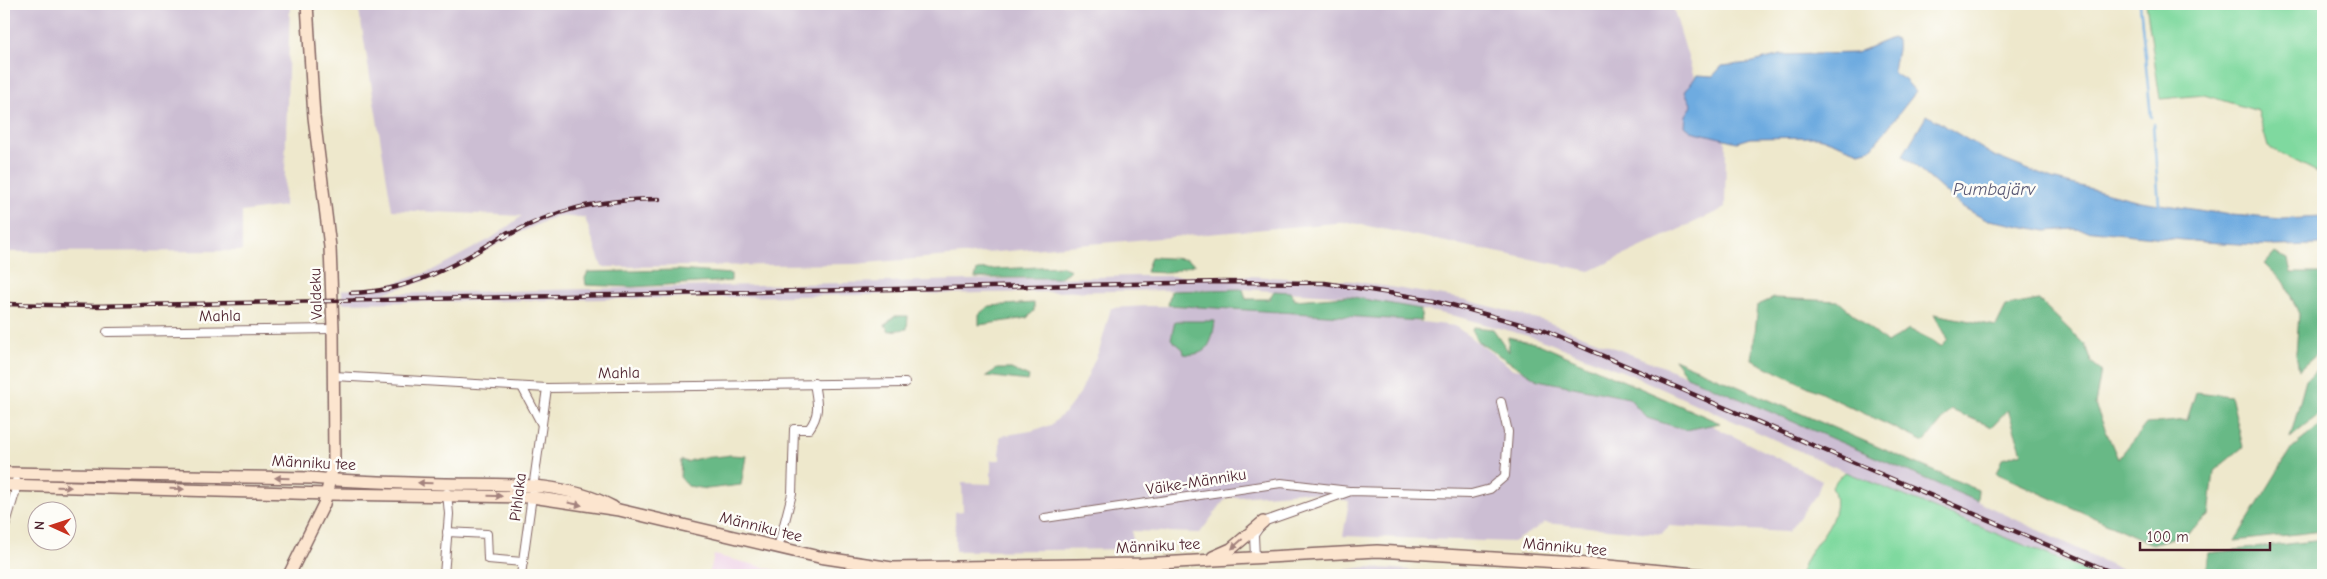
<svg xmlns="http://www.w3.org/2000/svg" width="2327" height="579" viewBox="0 0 2327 579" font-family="'Comic Neue',sans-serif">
	<rect width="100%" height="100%" fill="#fdfcf7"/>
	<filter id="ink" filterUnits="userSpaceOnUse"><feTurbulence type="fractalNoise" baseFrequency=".02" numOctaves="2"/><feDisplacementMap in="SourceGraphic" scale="10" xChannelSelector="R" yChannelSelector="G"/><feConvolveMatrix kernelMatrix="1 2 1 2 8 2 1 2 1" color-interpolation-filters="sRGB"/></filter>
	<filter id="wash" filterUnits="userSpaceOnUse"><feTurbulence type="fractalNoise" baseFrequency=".0096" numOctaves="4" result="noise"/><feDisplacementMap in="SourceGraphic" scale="20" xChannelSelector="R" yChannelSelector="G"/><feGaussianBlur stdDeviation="1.12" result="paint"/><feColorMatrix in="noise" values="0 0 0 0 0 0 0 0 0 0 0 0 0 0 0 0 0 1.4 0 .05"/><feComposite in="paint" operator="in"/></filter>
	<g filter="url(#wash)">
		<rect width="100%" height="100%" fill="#eee8cc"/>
		<path fill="#eed0e7" d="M 714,555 L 796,575 L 709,575 Z"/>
		<g fill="#ccbed3">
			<path d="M 4,4 L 290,4 L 284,206 L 242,212 L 242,251 L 4,252 Z"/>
			<path d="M 358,4 L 1672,4 L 1694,77 L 1726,144 L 1725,208 L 1590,271 L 1348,222 L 855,264 L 602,267 L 585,218 L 556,216 L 517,234 L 433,278 L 381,294 L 1139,276 L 1247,276 L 1353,281 L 1462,299 L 1545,321 L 1687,376 L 1977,501 L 2133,575 L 2097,575 L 1846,472 L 1629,374 L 1539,339 L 1455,316 L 1347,296 L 1243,289 L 342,303 L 342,290 L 383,287 L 431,271 L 492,238 L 522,216 L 392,210 Z"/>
			<path d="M 1148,306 L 1298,307 L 1455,326 L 1513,369 L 1634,387 L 1822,480 L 1817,494 L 1788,532 L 1669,526 L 1662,534 L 1545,523 L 1513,542 L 1343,536 L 1349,501 L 1302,492 L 1226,498 L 1200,533 L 1132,531 L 1132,549 L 955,551 L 955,512 L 963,511 L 962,483 L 991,484 L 991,460 L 1000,460 L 1000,436 L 1031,431 L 1051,425 L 1068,409 L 1080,393 L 1100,348 L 1111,308 Z"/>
			<path d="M 1366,567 L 1479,575 L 1309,575 Z"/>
		</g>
		<g fill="#7fd99f" stroke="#647c65">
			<path d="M 2146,4 L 2323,4 L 2323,175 L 2268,147 L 2258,111 L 2204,95 L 2160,99 Z"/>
			<path d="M 1846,472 L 2097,575 L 1978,575 L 1976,572 L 1955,571 L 1954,575 L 1801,574 C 1807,542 1848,523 1832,486 L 1841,475 Z"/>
		</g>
		<g fill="#67b986" stroke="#586c58">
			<path d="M 2275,253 L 2288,259 L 2291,273 L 2323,273 L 2323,349 L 2299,370 L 2296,354 L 2299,314 L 2285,283 L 2265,264 Z"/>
			<path d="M 1151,257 L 1186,259 L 1196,264 L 1167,273 L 1146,272 Z"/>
			<path d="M 1061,266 L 1071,270 L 1059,278 L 975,278 L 977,270 Z"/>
			<path d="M 678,270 L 731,274 L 731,281 L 632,287 L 586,285 L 585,278 L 588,272 Z"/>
			<path d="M 1243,289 L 1246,299 L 1269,299 L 1274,291 L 1290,292 L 1295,300 L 1347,296 L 1420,309 L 1422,321 L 1168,305 L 1171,291 Z"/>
			<path d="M 1774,298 L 1838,301 L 1887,343 L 1909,329 L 1941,346 L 1948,339 L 1934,314 L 1996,326 L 2006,306 L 2039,300 L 2085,345 L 2091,362 L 2101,370 L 2095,405 L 2118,459 L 2146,424 L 2187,420 L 2196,392 L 2231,396 L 2243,447 L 2214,471 L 2209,516 L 2186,534 L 2152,544 L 1996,473 L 2002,459 L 2022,453 L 2008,410 L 1992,427 L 1951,410 L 1924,442 L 1752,360 L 1758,305 Z"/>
			<path d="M 1034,303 L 1034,311 L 1027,318 L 979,325 L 979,314 L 989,306 Z"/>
			<path d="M 895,316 L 908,316 L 907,329 L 889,331 L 885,325 Z"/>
			<path d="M 1175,321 L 1215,321 C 1212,342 1209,357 1184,354 L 1183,349 L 1171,339 Z"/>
			<path d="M 1473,327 L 1493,329 L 1509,352 L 1508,337 L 1539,344 L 1720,423 L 1686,430 L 1647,418 L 1629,398 L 1538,380 L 1478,342 L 1472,331 Z"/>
			<path d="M 1674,359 L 1978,490 L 1977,501 L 1687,376 Z"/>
			<path d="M 2323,363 L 2323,411 L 2290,438 L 2306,380 Z"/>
			<path d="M 997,369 L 1011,369 L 1029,377 L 1028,381 L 986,376 Z"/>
			<path d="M 2323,423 L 2323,531 L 2235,541 L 2292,448 Z"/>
			<path d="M 730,455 L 746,456 L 741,485 L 707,489 L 688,486 L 680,477 L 681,460 L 687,462 C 700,456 715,458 730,455 Z"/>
			<path d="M 2323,540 L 2323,575 L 2212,575 L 2206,573 L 2209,553 Z"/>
		</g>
		<g fill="#6eabe0" stroke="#5c6586">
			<path d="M 1892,38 L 1897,40 C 1899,54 1892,62 1894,73 L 1905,80 L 1916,92 L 1871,149 L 1859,152 L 1819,137 L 1750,138 L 1737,142 L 1691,131 L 1685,126 L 1686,115 L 1692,106 L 1685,92 L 1697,75 L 1713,76 L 1722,66 L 1749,63 L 1781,55 L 1856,53 Z"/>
			<path d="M 1927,115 L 1996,157 L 2052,179 L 2140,201 L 2231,215 L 2283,219 L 2323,217 L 2323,245 L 2275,246 L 2204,242 L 2074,229 L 2046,231 L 1984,219 L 1961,206 L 1903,155 Z"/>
		</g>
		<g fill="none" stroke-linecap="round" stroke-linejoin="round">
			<g stroke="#6eabe0" stroke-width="2.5">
				<path d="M 2140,4 L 2151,117"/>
				<path d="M 2153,124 L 2159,204"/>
			</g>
		</g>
	</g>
	<g filter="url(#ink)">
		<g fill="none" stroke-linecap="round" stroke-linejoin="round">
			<g stroke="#836563" stroke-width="10">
				<g id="street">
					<path d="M 107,332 L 333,329"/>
					<path d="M 334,376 L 547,388 L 905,383"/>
					<path d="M 522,387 L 541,423"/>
					<path d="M 1045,518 L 1281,483 L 1349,491"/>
					<path d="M 4,530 L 15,493 L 16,481"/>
					<path d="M 447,532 L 487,534 L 488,559 L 523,562"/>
					<path d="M 778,548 L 792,494 L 794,429 L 809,429 C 821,413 817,402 814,383"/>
					<path d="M 1255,558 L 1254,535 L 1263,522 L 1351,491 L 1471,494 L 1490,489 L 1505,476 L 1508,432 L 1501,402"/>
					<path d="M 978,567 L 978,575"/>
					<path d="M 444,575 L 449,514 L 447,493"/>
					<path d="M 521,575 L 547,388"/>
				</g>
			</g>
			<g stroke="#836563" stroke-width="14">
				<g id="secondary">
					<path d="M 4,473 L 311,478 C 356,482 400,483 445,484 C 500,485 562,480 613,507"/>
					<path d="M 4,485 L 327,494 L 532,497 L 619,510 L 819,557 L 892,568 L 1141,564 L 1377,551 L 1576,563 L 1705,575"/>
					<path d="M 1213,557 L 1231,549 L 1263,522"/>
					<path d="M 289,575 L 324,504 L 334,462 L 333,329 L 330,247 L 314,117 L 307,4"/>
				</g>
			</g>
			<use href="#street" stroke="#fff" stroke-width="8"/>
			<use href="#secondary" stroke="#fce5cf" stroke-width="11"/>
			<g stroke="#4a1f2b" stroke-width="4.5">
				<g id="rail">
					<path d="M 503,238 C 557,208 597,200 659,199"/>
					<path d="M 351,293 C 409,292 460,264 508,232"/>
					<path d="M 4,304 L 94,306 L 1223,282 L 1325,283 L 1434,300 L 1542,330 L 2118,575"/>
				</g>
			</g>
			<use href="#rail" stroke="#fdfcf7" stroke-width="2.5" stroke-dasharray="8" stroke-linecap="butt"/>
		</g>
		<defs><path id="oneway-solid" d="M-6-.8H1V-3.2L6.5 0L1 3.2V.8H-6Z" transform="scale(1.25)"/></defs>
		<g fill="#a3827d">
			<use href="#oneway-solid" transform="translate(282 478) rotate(-179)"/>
			<use href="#oneway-solid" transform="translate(425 483) rotate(-179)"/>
			<use href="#oneway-solid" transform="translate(64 487) rotate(1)"/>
			<use href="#oneway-solid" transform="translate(177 489) rotate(1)"/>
			<use href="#oneway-solid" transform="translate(495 496) rotate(1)"/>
			<use href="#oneway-solid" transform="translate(575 504) rotate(11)"/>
			<use href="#oneway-solid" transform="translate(1237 544) rotate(138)"/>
		</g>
	</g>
	<g text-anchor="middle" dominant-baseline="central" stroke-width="5" stroke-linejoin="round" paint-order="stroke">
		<g font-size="16" fill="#4a1f2b" stroke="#fdfcf7">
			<text transform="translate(316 294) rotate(-92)">Valdeku</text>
			<text transform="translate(220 316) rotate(-1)">Mahla</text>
			<text transform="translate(619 373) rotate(-1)">Mahla</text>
			<text transform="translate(314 463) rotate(3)">Männiku tee</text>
			<text transform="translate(1196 482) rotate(-9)">Väike-Männiku</text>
			<text transform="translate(518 497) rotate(-83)">Pihlaka</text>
			<text transform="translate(761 527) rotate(14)">Männiku tee</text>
			<text transform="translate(1158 546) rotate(-3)">Männiku tee</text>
			<text transform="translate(1565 547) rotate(5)">Männiku tee</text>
		</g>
		<g font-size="18" font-style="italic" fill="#585773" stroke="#fdfcf7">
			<text x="1994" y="189">Pumbajärv</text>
		</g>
	</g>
	<rect width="2327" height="579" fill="none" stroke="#fdfcf7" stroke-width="20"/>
	<g transform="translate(52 526) rotate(273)"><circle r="24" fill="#fdfcf7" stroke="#b5a4a5"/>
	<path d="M0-4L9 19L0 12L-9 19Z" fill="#c8321e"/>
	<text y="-8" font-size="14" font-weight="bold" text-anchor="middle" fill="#4a1f2b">N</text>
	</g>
	<path d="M2140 542v8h130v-8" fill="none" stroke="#4a1f2b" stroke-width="2.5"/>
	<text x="2147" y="542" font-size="15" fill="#4a1f2b" stroke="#fdfcf7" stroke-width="4" paint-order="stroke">100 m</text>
</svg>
